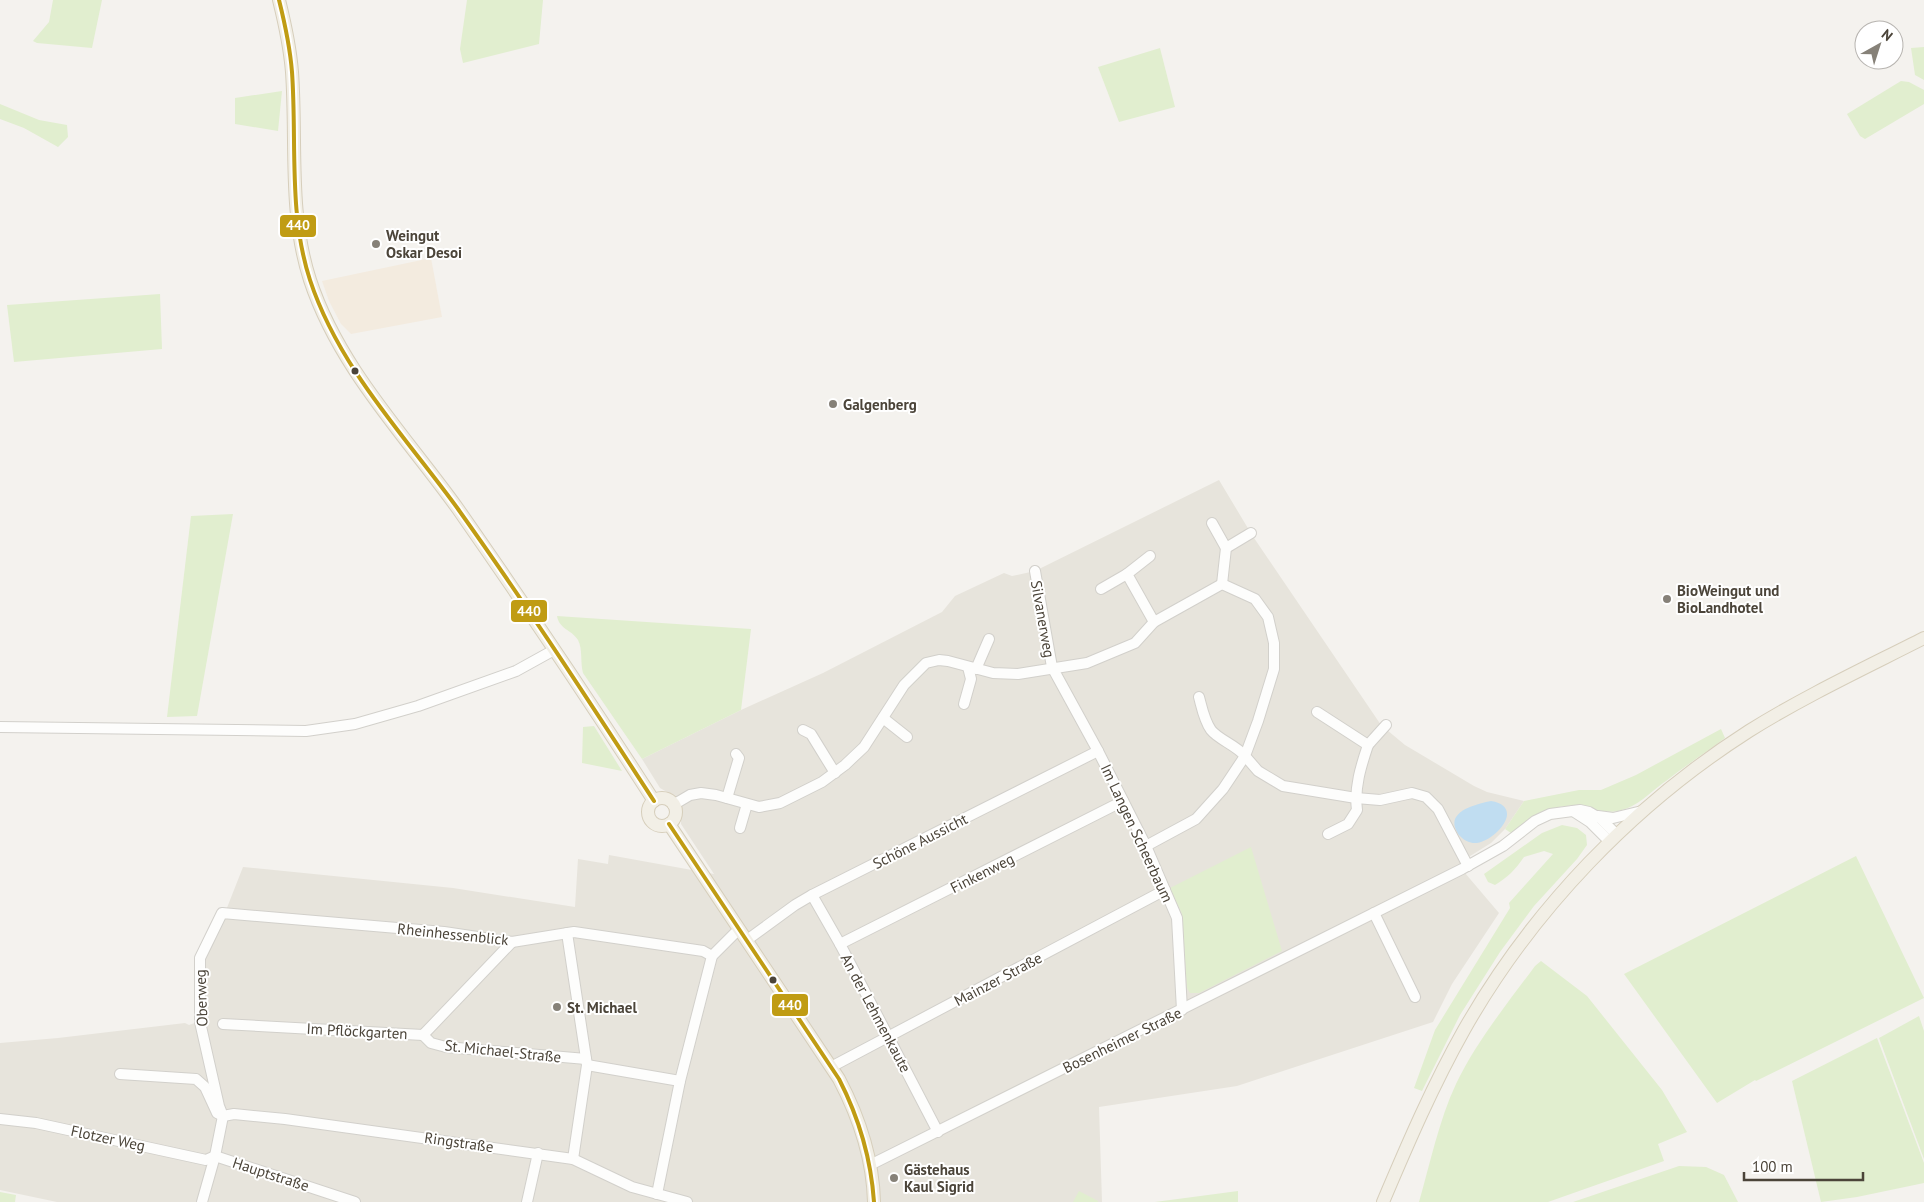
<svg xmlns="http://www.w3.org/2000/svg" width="1924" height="1202" viewBox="0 0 1924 1202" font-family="'PT Sans',sans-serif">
	<rect width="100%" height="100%" fill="#f4f2ee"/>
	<path fill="#e7e4dc" d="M 1219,480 L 1252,535 L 1381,725 L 1405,745 L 1474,786 L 1487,792 L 1524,801 L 1505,829 L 1491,843 L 1467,858 L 1465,873 L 1499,913 L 1452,984 L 1433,1022 L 1237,1086 L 1099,1107 L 1102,1202 L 57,1202 L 0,1190 L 0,1043 L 58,1038 L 185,1023 L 189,1025 L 203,1020 L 204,960 L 221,923 L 243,867 L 453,888 L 575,907 L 578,859 L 608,864 L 609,855 L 714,874 L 681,824 L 681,815 L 667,792 L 660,788 L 642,759 L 741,710 L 823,673 L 942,612 L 955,596 L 1004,573 L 1012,576 L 1035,571 Z"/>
	<path fill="#f3ebdf" d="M 431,258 L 442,317 L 351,334 L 341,324 L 329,301 L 322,281 Z"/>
	<g fill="#e1eecf">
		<path d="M 53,0 L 102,0 L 92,48 L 37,43 L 33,41 L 49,22 Z"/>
		<path d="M 467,0 L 543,0 L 539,44 L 463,63 L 460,49 Z"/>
		<path d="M 1924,47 L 1924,80 L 1915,75 L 1911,48 Z"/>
		<path d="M 1160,48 L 1175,107 L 1119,122 L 1098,67 Z"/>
		<path d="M 1901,81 L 1909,82 L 1924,90 L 1924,104 L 1865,139 L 1860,136 L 1847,114 Z"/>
		<path d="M 282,91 L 278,131 L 235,124 L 235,98 Z"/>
		<path d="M 0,104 L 39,120 L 67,125 L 68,137 L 58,147 L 24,128 L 0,119 Z"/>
		<path d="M 160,294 L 162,349 L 14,362 L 7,305 Z"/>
		<path d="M 233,514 L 197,716 L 167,717 L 191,516 Z"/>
		<path d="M 557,616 L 751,629 L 741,710 L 642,759 L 583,673 C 580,662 583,650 578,640 C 572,630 559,629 557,616 Z"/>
		<path d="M 594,726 L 622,771 L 582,763 L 583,727 Z"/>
		<path d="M 1721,729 L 1725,738 C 1705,753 1685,766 1666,781 C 1650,792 1638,807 1618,811 C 1604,814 1590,807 1576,806 C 1550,803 1531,819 1511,833 L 1505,829 L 1524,801 L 1579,790 L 1601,790 L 1636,775 Z"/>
		<path d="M 1562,825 L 1577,828 L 1586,835 L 1587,845 L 1577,859 L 1534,906 L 1500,952 L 1460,1015 L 1422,1091 L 1414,1088 L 1435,1030 L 1510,908 L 1509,903 L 1553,854 L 1544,851 L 1524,857 C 1516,869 1507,878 1495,885 L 1488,882 L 1484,874 L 1542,833 Z"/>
		<path d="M 1251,847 L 1282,951 L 1199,993 L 1190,993 L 1187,988 L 1182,914 L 1170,888 Z"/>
		<path d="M 1856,856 L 1924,998 L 1756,1081 L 1755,1080 L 1717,1103 L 1624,974 Z"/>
		<path d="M 1541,961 L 1587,996 L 1662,1090 L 1687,1132 L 1658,1144 L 1664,1161 L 1548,1202 L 1419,1202 C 1430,1164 1439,1120 1456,1084 C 1476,1042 1507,1004 1535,966 Z"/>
		<path d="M 1919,1016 L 1924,1031 L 1924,1159 L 1879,1038 Z"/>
		<path d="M 1877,1038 L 1924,1163 L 1924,1183 L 1857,1197 L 1821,1202 L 1792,1081 Z"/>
		<path d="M 1679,1166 L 1706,1167 L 1724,1175 L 1738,1202 L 1573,1202 Z"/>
		<path d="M 1079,1191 L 1098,1201 L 1098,1202 L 1073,1202 Z"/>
		<path d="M 1238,1191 L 1238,1202 L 1155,1202 Z"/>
		<path d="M 0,1192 L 16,1195 L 15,1202 L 0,1202 Z"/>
	</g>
	<path fill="#c0ddf1" d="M 1491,801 C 1528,807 1492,845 1473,843 C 1467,842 1460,838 1457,832 C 1445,811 1477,804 1491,801 Z"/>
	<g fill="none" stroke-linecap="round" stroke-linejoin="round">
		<g stroke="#d2d0cb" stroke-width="12">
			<g id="minor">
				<path d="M 1212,523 L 1226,548"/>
				<path d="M 1150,556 L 1127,574 L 1154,622"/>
				<path d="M 1035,571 L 1052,667 L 1098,751 L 1146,846 L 1177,918 L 1182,1010"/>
				<path d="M 1222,584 L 1226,548 L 1251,533"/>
				<path d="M 1101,589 L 1127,574"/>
				<path d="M 976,669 L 989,639"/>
				<path d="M 964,704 L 971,679 L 968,667"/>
				<path d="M 1317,712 L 1368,745 C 1361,766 1354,788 1357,810 L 1348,824 L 1328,834"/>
				<path d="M 883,718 L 907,737"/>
				<path d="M 0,727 L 306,731 L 355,724 L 418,706 L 516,671 L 554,650"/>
				<path d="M 803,730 L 811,734 L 835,773"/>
				<path d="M 1368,745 L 1386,725"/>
				<path d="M 727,798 L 739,758 L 736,754"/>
				<path d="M 673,805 L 690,795 L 701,793 L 716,795 L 759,807 L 780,803 L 822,782 L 845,765 L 864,747 L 904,685 L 926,663 L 939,660 L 948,661 L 993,673 L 1018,674 L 1087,663 L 1135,643 L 1154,622 L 1222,584 L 1255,599 L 1268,617 L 1274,643 L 1274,669 L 1258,721 L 1245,756 L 1258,771 L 1283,786 L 1356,798 L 1380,800 L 1412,793 L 1426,797 L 1438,809 L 1468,866"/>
				<path d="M 1573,811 L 1590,822 L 1610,842"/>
				<path d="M 1598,816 L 1613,818 L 1642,811"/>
				<path d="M 740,828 L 747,804"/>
				<path d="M 1146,846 L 1196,819 L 1223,789 L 1245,756 C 1236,745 1219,740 1211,730 C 1204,720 1202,708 1199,697"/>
				<path d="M 812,895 L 840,944 L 938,1132"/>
				<path d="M 1374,913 L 1415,997"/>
				<path d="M 567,933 L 587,1065 L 573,1159"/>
				<path d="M 747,940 L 795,905 L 812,895 L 1098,751"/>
				<path d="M 840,944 L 1123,801"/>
				<path d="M 223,1024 L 423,1035 L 512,942"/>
				<path d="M 423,1035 L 431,1043 L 446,1047 L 586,1059"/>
				<path d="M 587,1065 L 680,1081"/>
				<path d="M 831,1067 L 1165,890"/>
				<path d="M 120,1074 L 196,1079 L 205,1087 L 217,1113 L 223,1116 L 234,1114 L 285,1119 L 573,1159 L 632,1187 L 687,1202"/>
				<path d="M 0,1119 L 36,1123 L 206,1160 L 215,1156 L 355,1202"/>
				<path d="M 870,1165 L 1462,869 L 1503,846 L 1535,821 L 1550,814 L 1580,810 L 1589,812 L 1601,819 L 1617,835"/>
				<path d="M 657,1194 L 680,1081 L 712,956 L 739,929"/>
				<path d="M 202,1202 L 215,1156 L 223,1116 L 219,1106 L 200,1022 L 200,958 L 222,913 L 444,932 L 512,942 L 574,932 L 703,951 L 712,956"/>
				<path d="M 527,1202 L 538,1153"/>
			</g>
		</g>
		<g stroke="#d6cebb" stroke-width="14">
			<g id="major">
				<path d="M 279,0 C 285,24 290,47 292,72 C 297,142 288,212 310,280 C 339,368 405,435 458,509 C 525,605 591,703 654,801"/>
				<circle cx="662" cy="812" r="14"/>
				<path d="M 669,824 L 839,1079 C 859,1117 873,1158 874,1202"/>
				<path d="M 1383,1202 C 1408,1143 1433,1085 1464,1030 C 1532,910 1633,805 1749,731 C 1805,696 1865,668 1924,638"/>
			</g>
		</g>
		<use href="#minor" stroke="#fdfdfc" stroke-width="10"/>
		<use href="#major" stroke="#f2efe6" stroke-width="12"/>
		<g stroke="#fff" stroke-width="8">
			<g id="bus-1">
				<path d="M 279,0 C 285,24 290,47 292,72 C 297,141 288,213 310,280 C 339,368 405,436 458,509 C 526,604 590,703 654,801"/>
				<path d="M 669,824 L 839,1079 C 859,1118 871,1158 874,1202"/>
			</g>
		</g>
		<use href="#bus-1" stroke="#c09c14" stroke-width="4"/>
	</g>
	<g fill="#868178" stroke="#fff" stroke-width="2">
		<circle cx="376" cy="244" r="5"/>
		<circle cx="833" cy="404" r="5"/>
		<circle cx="1667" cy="599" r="5"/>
		<circle cx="557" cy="1007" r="5"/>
		<circle cx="894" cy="1178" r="5"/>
	</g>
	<g fill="#4b4439" stroke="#fff" stroke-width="2">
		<circle cx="355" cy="371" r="4.5"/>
		<circle cx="773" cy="980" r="4.5"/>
	</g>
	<g text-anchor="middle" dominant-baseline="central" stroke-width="4" stroke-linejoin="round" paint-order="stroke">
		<g font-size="15" font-weight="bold" fill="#4b4439" stroke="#fff" text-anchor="start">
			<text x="386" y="235">Weingut<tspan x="386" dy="17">Oskar Desoi</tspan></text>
			<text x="843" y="404">Galgenberg</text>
			<text x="1677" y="590">BioWeingut und<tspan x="1677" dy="17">BioLandhotel</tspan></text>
			<text x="567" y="1007">St. Michael</text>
			<text x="904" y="1169">Gästehaus<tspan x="904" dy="17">Kaul Sigrid</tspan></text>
		</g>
		<g font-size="15" fill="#4b4439" stroke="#fff">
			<text transform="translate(1043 619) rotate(80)">Silvanerweg</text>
			<text transform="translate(1137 833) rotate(65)">Im Langen Scheerbaum</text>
			<text transform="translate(920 841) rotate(-27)">Schöne Aussicht</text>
			<text transform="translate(982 873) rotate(-27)">Finkenweg</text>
			<text transform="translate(453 934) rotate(6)">Rheinhessenblick</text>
			<text transform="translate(998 979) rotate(-28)">Mainzer Straße</text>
			<text transform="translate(201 998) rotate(-92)">Oberweg</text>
			<text transform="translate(876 1013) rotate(62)">An der Lehmenkaute</text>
			<text transform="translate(357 1031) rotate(3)">Im Pflöckgarten</text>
			<text transform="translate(1122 1040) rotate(-26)">Bosenheimer Straße</text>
			<text transform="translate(503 1051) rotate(6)">St. Michael-Straße</text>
			<text transform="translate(108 1138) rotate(12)">Flotzer Weg</text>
			<text transform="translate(459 1142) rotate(8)">Ringstraße</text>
			<text transform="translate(271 1174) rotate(18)">Hauptstraße</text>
		</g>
	</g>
	<g stroke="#fff" stroke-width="2">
		<rect x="279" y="214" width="38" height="24" rx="5" fill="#c09c14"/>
		<rect x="510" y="599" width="38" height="24" rx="5" fill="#c09c14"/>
		<rect x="771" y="993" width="38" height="24" rx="5" fill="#c09c14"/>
	</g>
	<g font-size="14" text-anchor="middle" font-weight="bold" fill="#fff">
		<text x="298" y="230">440</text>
		<text x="529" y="616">440</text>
		<text x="790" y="1010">440</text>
	</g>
	<g transform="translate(1879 45) rotate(39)"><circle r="24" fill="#ffffff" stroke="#b7b4b0"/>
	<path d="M0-4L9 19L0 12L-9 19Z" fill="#868178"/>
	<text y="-8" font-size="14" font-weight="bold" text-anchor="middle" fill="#4b4439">N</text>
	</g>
	<path d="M1744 1172v8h119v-8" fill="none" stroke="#4b4439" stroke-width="2.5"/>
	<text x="1752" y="1172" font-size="15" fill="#4b4439" stroke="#ffffff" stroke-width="4" paint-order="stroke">100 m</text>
</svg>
